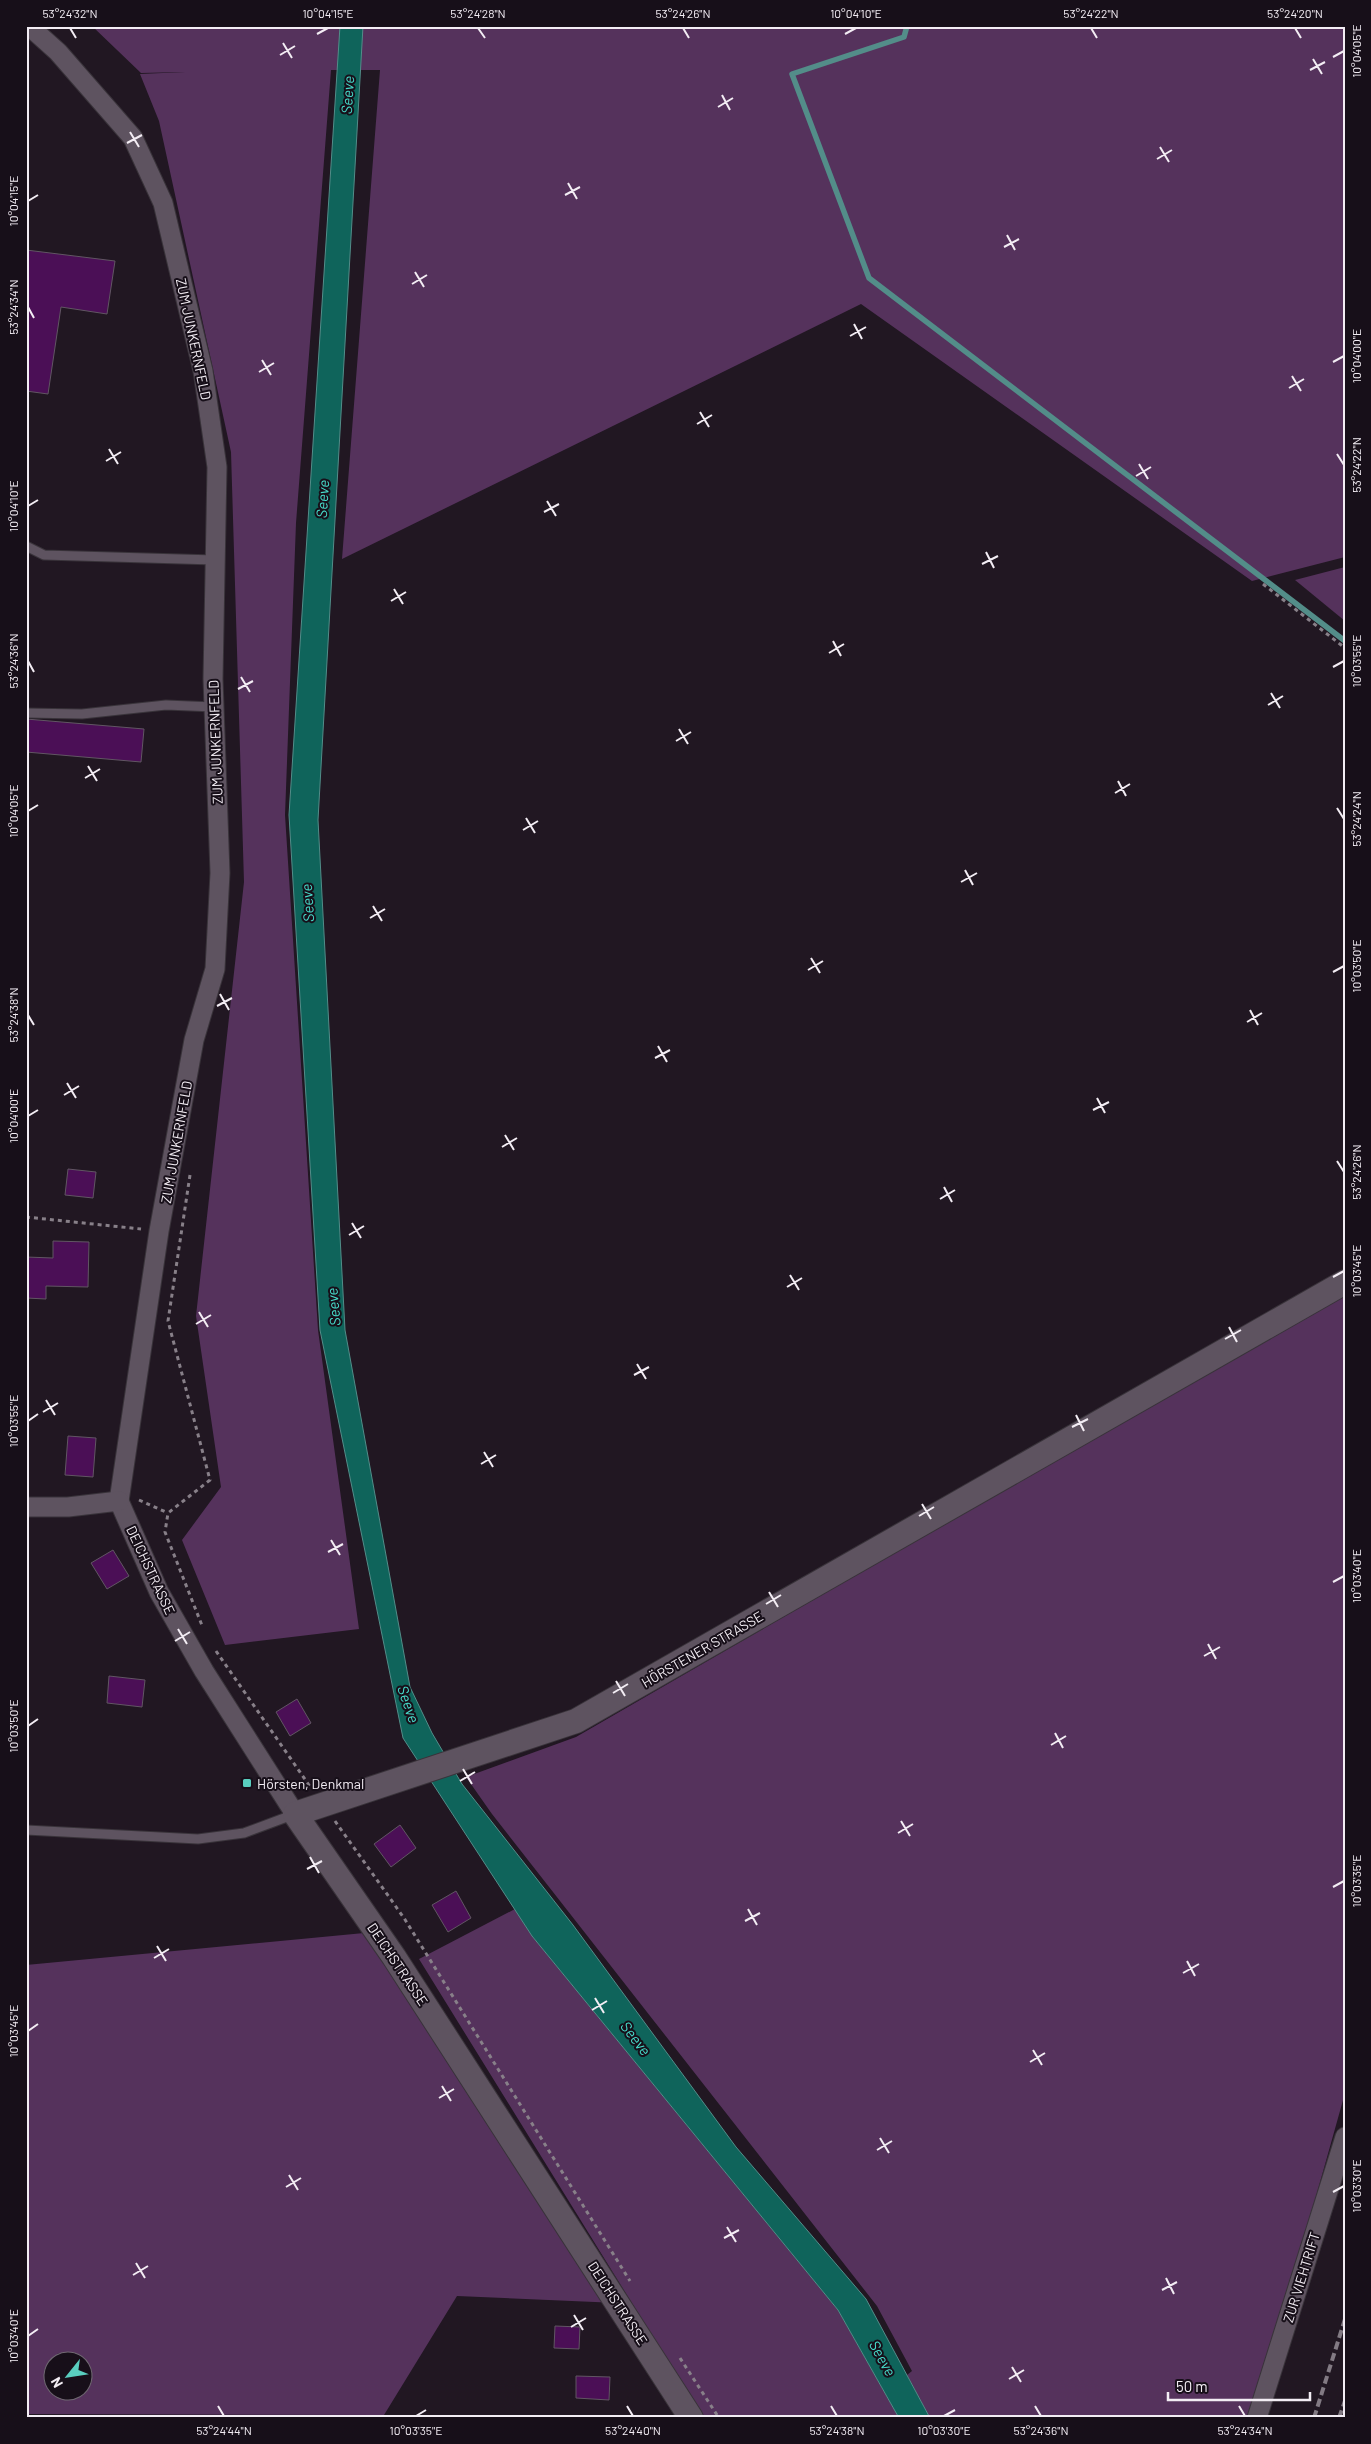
<svg xmlns="http://www.w3.org/2000/svg" width="1371" height="2444" viewBox="0 0 1371 2444" font-family="Barlow,sans-serif">
	<rect width="100%" height="100%" fill="#211722"/>
	<g fill="#55325c" fill-rule="evenodd">
		<path d="M 92,26 L 1345,26 L 1345,557 L 1252,581 L 861,304 L 342,559 L 380,70 L 331,70 L 296,523 L 285,815 L 318,1330 L 359,1629 L 225,1645 L 182,1540 L 221,1487 L 196,1316 L 244,882 L 231,452 L 159,121 L 140,74 L 185,72 L 141,73 Z"/>
		<path d="M 1345,567 L 1345,621 L 1295,580 Z"/>
		<path d="M 1345,1292 L 1345,2093 L 1254,2418 L 930,2418 L 907,2375 L 912,2371 L 877,2306 L 492,1814 L 466,1777 L 576,1737 Z"/>
		<path d="M 515,1909 L 532,1936 L 838,2310 L 899,2418 L 703,2418 L 419,1959 Z"/>
		<path d="M 364,1933 L 618,2303 L 457,2296 L 384,2415 L 26,2414 L 26,1965 ZM 52,2362 L 82,2362 L 82,2392 L 52,2392 Z"/>
	</g>
	<path fill="#0f645b" stroke="#538d89" d="M 340,26 L 363,26 L 318,820 L 345,1330 L 410,1687 L 432,1733 L 462,1784 L 573,1925 L 736,2147 L 866,2299 L 930,2418 L 899,2418 L 838,2310 L 532,1936 L 403,1738 L 320,1330 L 289,815 Z"/>
	<g fill="none" stroke-linecap="round" stroke-linejoin="round">
		<path stroke="#538d89" stroke-width="5.5" d="M 907,26 L 904,37 L 792,74 L 869,278 L 1345,641"/>
	</g>
	<g fill="#4b0f56" stroke="#615663">
		<path d="M 26,250 L 115,261 L 107,314 L 61,307 L 48,394 L 26,391 Z"/>
		<path d="M 26,719 L 144,729 L 141,762 L 26,752 Z"/>
		<path d="M 68,1169 L 96,1172 L 93,1198 L 65,1195 Z"/>
		<path d="M 53,1241 L 89,1242 L 88,1287 L 46,1286 L 46,1299 L 26,1298 L 26,1257 L 53,1258 Z"/>
		<path d="M 68,1436 L 96,1438 L 93,1477 L 65,1475 Z"/>
		<path d="M 113,1550 L 129,1576 L 107,1589 L 91,1563 Z"/>
		<path d="M 109,1676 L 145,1680 L 142,1707 L 107,1703 Z"/>
		<path d="M 297,1699 L 311,1723 L 290,1736 L 276,1712 Z"/>
		<path d="M 400,1825 L 416,1848 L 391,1867 L 374,1844 Z"/>
		<path d="M 456,1891 L 471,1918 L 448,1932 L 432,1905 Z"/>
		<path d="M 555,2326 L 580,2327 L 579,2349 L 554,2348 Z"/>
		<path d="M 576,2376 L 610,2377 L 609,2400 L 576,2398 Z"/>
	</g>
	<g fill="none" stroke-linecap="round" stroke-linejoin="round">
		<g stroke="#39333a" stroke-width="11">
			<g id="service">
				<path d="M 26,546 L 44,555 L 215,560"/>
				<path d="M 26,713 L 82,714 L 166,705 L 214,707"/>
				<path d="M 26,1830 L 198,1839 L 244,1833 L 295,1814"/>
			</g>
		</g>
		<g stroke="#39333a" stroke-width="21">
			<g id="minor">
				<path d="M 29,26 L 58,52 L 133,138 L 163,203 L 203,371 L 217,467 L 213,679 L 220,873 L 215,969 L 194,1040 L 159,1231 L 119,1501"/>
				<path d="M 119,1501 L 159,1592 L 204,1671 L 295,1814"/>
				<path d="M 26,1507 L 68,1507 L 119,1501"/>
				<path d="M 1257,2418 L 1345,2137"/>
			</g>
		</g>
		<g stroke="#39333a" stroke-width="26">
			<path id="tertiary" d="M 691,2418 L 394,1957 L 295,1814 L 576,1721 L 1345,1282"/>
		</g>
		<g stroke="#888089" stroke-width="3" stroke-dasharray="4 4" stroke-linecap="butt">
			<path d="M 1263,584 L 1345,648"/>
			<path d="M 190,1175 L 168,1321 L 210,1480 L 168,1513 L 165,1532 L 203,1628"/>
			<path d="M 26,1217 L 141,1229"/>
			<path d="M 139,1500 L 168,1513"/>
			<path d="M 216,1651 L 311,1788"/>
			<path d="M 335,1821 L 404,1918 L 630,2281"/>
			<path d="M 680,2358 L 719,2418"/>
		</g>
		<use href="#service" stroke="#5e5360" stroke-width="9"/>
		<use href="#minor" stroke="#5e5360" stroke-width="19"/>
		<use href="#tertiary" stroke="#5e5360" stroke-width="24"/>
		<g stroke="#827a83" stroke-width="4" stroke-dasharray="8 4" stroke-linecap="butt">
			<path d="M 1314,2418 L 1345,2319"/>
			<path d="M 1339,2418 L 1345,2401"/>
		</g>
	</g>
	<path fill="none" stroke="#f3edf4" stroke-width="2" d="M 70,28 L 76,38M 478,28 L 485,38M 683,28 L 689,38M 1091,28 L 1097,38M 1295,28 L 1301,38M 317,34 L 328,28M 845,34 L 856,28M 283,43 L 292,58M 280,55 L 295,46M 1333,57 L 1344,51M 1313,59 L 1322,74M 1310,70 L 1325,62M 722,95 L 730,110M 718,107 L 733,98M 130,132 L 139,147M 127,143 L 142,135M 1160,147 L 1169,162M 1157,159 L 1172,150M 568,183 L 577,199M 565,195 L 580,187M 28,201 L 38,195M 1007,235 L 1015,250M 1004,247 L 1019,239M 415,272 L 424,287M 412,284 L 427,275M 28,307 L 34,318M 854,324 L 862,339M 850,336 L 866,327M 262,360 L 271,375M 1333,362 L 1344,356M 259,372 L 274,363M 1292,376 L 1301,391M 1289,388 L 1304,379M 700,412 L 709,427M 697,424 L 712,415M 109,449 L 118,464M 1337,454 L 1344,465M 106,461 L 121,452M 1139,464 L 1148,479M 1136,476 L 1151,467M 547,501 L 556,516M 28,506 L 38,500M 544,512 L 559,504M 986,552 L 994,568M 982,564 L 998,556M 394,589 L 403,604M 391,601 L 406,592M 833,641 L 841,656M 829,653 L 844,644M 28,661 L 34,672M 1333,667 L 1344,661M 241,677 L 250,692M 238,689 L 253,681M 1271,693 L 1280,708M 1268,705 L 1283,696M 679,729 L 688,744M 676,741 L 691,732M 88,766 L 97,781M 85,778 L 100,769M 1118,781 L 1126,796M 1115,793 L 1130,784M 1337,808 L 1344,819M 28,811 L 38,805M 526,818 L 535,833M 523,830 L 538,821M 965,870 L 973,885M 961,882 L 977,873M 373,906 L 382,921M 370,918 L 385,909M 811,958 L 820,973M 808,970 L 823,961M 1333,972 L 1344,966M 220,994 L 229,1010M 217,1006 L 232,998M 1250,1010 L 1258,1025M 28,1015 L 34,1025M 1247,1022 L 1262,1013M 658,1046 L 667,1062M 655,1058 L 670,1050M 67,1083 L 76,1098M 64,1095 L 79,1086M 1097,1098 L 1105,1113M 1093,1110 L 1109,1102M 28,1116 L 38,1110M 505,1135 L 514,1150M 502,1147 L 517,1138M 1337,1161 L 1344,1172M 944,1187 L 952,1202M 940,1199 L 955,1190M 352,1223 L 361,1238M 349,1235 L 364,1226M 790,1275 L 799,1290M 1333,1277 L 1344,1271M 787,1287 L 802,1278M 199,1312 L 208,1327M 196,1324 L 211,1315M 1229,1327 L 1237,1342M 1225,1339 L 1241,1330M 637,1364 L 646,1379M 634,1375 L 649,1367M 46,1400 L 55,1415M 43,1412 L 58,1403M 1076,1415 L 1084,1431M 28,1421 L 38,1414M 1072,1427 L 1088,1419M 484,1452 L 493,1467M 481,1464 L 496,1455M 922,1504 L 931,1519M 919,1516 L 934,1507M 331,1540 L 340,1555M 328,1552 L 343,1544M 1333,1582 L 1344,1576M 769,1592 L 778,1607M 766,1604 L 781,1595M 178,1629 L 187,1644M 175,1641 L 190,1632M 1208,1644 L 1216,1659M 1204,1656 L 1220,1647M 616,1681 L 625,1696M 613,1693 L 628,1684M 28,1726 L 38,1719M 1055,1733 L 1063,1748M 1051,1745 L 1066,1736M 463,1769 L 472,1784M 460,1781 L 475,1772M 901,1821 L 910,1836M 898,1833 L 913,1824M 310,1857 L 319,1873M 307,1869 L 322,1861M 1333,1887 L 1344,1881M 748,1909 L 757,1925M 745,1921 L 760,1913M 157,1946 L 166,1961M 154,1958 L 169,1949M 1187,1961 L 1195,1976M 1183,1973 L 1199,1964M 595,1998 L 604,2013M 592,2010 L 607,2001M 28,2031 L 38,2024M 1033,2050 L 1042,2065M 1030,2062 L 1045,2053M 442,2086 L 451,2101M 439,2098 L 454,2089M 880,2138 L 889,2153M 877,2150 L 892,2141M 289,2175 L 298,2190M 286,2187 L 301,2178M 1333,2192 L 1344,2186M 727,2227 L 736,2242M 724,2238 L 739,2230M 136,2263 L 145,2278M 133,2275 L 148,2266M 1166,2278 L 1174,2294M 1162,2290 L 1177,2282M 574,2315 L 583,2330M 571,2327 L 586,2318M 28,2336 L 38,2329M 1012,2367 L 1021,2382M 1009,2379 L 1024,2370M 218,2406 L 224,2416M 627,2406 L 633,2416M 831,2406 L 837,2416M 1035,2406 L 1041,2416M 1239,2406 L 1245,2416M 416,2416 L 426,2410M 944,2416 L 955,2410"/>
	<rect fill="#59cebf" stroke="#170f19" stroke-width="2" x="242" y="1778" width="10" height="10" rx="2.5"/>
	<g text-anchor="middle" dominant-baseline="central" stroke-width="4" stroke-linejoin="round" paint-order="stroke">
		<g font-size="14" fill="#f3edf4" stroke="#170f19">
			<text transform="translate(194 339) rotate(78)">ZUM JUNKERNFELD</text>
			<text transform="translate(215 742) rotate(-92)">ZUM JUNKERNFELD</text>
			<text transform="translate(176 1142) rotate(-80)">ZUM JUNKERNFELD</text>
			<text transform="translate(151 1570) rotate(65)">DEICHSTRASSE</text>
			<text transform="translate(702 1649) rotate(-30)">HÖRSTENER STRASSE</text>
			<text transform="translate(398 1964) rotate(56)">DEICHSTRASSE</text>
			<text transform="translate(1301 2277) rotate(-73)">ZUR VIEHTRIFT</text>
			<text transform="translate(618 2303) rotate(57)">DEICHSTRASSE</text>
		</g>
		<g font-size="14" fill="#f3edf4" stroke="#170f19" text-anchor="start">
			<text x="257" y="1783">Hörsten, Denkmal</text>
		</g>
		<g font-size="15" font-style="italic" fill="#47dbca" stroke="#170f19">
			<text transform="translate(347 95) rotate(-86)">Seeve</text>
			<text transform="translate(322 499) rotate(-86)">Seeve</text>
			<text transform="translate(307 903) rotate(-94)">Seeve</text>
			<text transform="translate(333 1307) rotate(-95)">Seeve</text>
			<text transform="translate(409 1704) rotate(71)">Seeve</text>
			<text transform="translate(636 2038) rotate(52)">Seeve</text>
			<text transform="translate(883 2358) rotate(61)">Seeve</text>
		</g>
	</g>
	<rect width="1371" height="2444" fill="none" stroke="#170f19" stroke-width="55"/>
	<g transform="translate(68 2376) rotate(240)"><circle r="24" fill="#170f19" stroke="#6f6871"/>
	<path d="M0-4L9 19L0 12L-9 19Z" fill="#59cebf"/>
	<text y="-8" font-size="14" font-weight="bold" text-anchor="middle" fill="#f3edf4">N</text>
	</g>
	<path d="M1168 2392v8h142v-8" fill="none" stroke="#f3edf4" stroke-width="2.5"/>
	<text x="1176" y="2392" font-size="15" fill="#f3edf4" stroke="#170f19" stroke-width="4" paint-order="stroke">50 m</text>
	<rect x="28" y="28" width="1316" height="2388" fill="none" stroke="#f3edf4" stroke-width="2"/>
	<g font-size="12" text-anchor="middle" fill="#f3edf4">
		<text x="70" y="18">53°24'32"N</text>
		<text x="328" y="18">10°04'15"E</text>
		<text x="478" y="18">53°24'28"N</text>
		<text x="683" y="18">53°24'26"N</text>
		<text x="856" y="18">10°04'10"E</text>
		<text x="1091" y="18">53°24'22"N</text>
		<text x="1295" y="18">53°24'20"N</text>
		<text transform="translate(1357 51) rotate(-90)" y="4">10°04'05"E</text>
		<text transform="translate(14 201) rotate(-90)" y="4">10°04'15"E</text>
		<text transform="translate(14 307) rotate(-90)" y="4">53°24'34"N</text>
		<text transform="translate(1357 356) rotate(-90)" y="4">10°04'00"E</text>
		<text transform="translate(1357 465) rotate(-90)" y="4">53°24'22"N</text>
		<text transform="translate(14 506) rotate(-90)" y="4">10°04'10"E</text>
		<text transform="translate(1357 661) rotate(-90)" y="4">10°03'55"E</text>
		<text transform="translate(14 661) rotate(-90)" y="4">53°24'36"N</text>
		<text transform="translate(14 811) rotate(-90)" y="4">10°04'05"E</text>
		<text transform="translate(1357 819) rotate(-90)" y="4">53°24'24"N</text>
		<text transform="translate(1357 966) rotate(-90)" y="4">10°03'50"E</text>
		<text transform="translate(14 1015) rotate(-90)" y="4">53°24'38"N</text>
		<text transform="translate(14 1116) rotate(-90)" y="4">10°04'00"E</text>
		<text transform="translate(1357 1172) rotate(-90)" y="4">53°24'26"N</text>
		<text transform="translate(1357 1271) rotate(-90)" y="4">10°03'45"E</text>
		<text transform="translate(14 1421) rotate(-90)" y="4">10°03'55"E</text>
		<text transform="translate(1357 1576) rotate(-90)" y="4">10°03'40"E</text>
		<text transform="translate(14 1726) rotate(-90)" y="4">10°03'50"E</text>
		<text transform="translate(1357 1881) rotate(-90)" y="4">10°03'35"E</text>
		<text transform="translate(14 2031) rotate(-90)" y="4">10°03'45"E</text>
		<text transform="translate(1357 2186) rotate(-90)" y="4">10°03'30"E</text>
		<text transform="translate(14 2336) rotate(-90)" y="4">10°03'40"E</text>
		<text x="224" y="2435">53°24'44"N</text>
		<text x="416" y="2435">10°03'35"E</text>
		<text x="633" y="2435">53°24'40"N</text>
		<text x="837" y="2435">53°24'38"N</text>
		<text x="944" y="2435">10°03'30"E</text>
		<text x="1041" y="2435">53°24'36"N</text>
		<text x="1245" y="2435">53°24'34"N</text>
	</g>
</svg>
